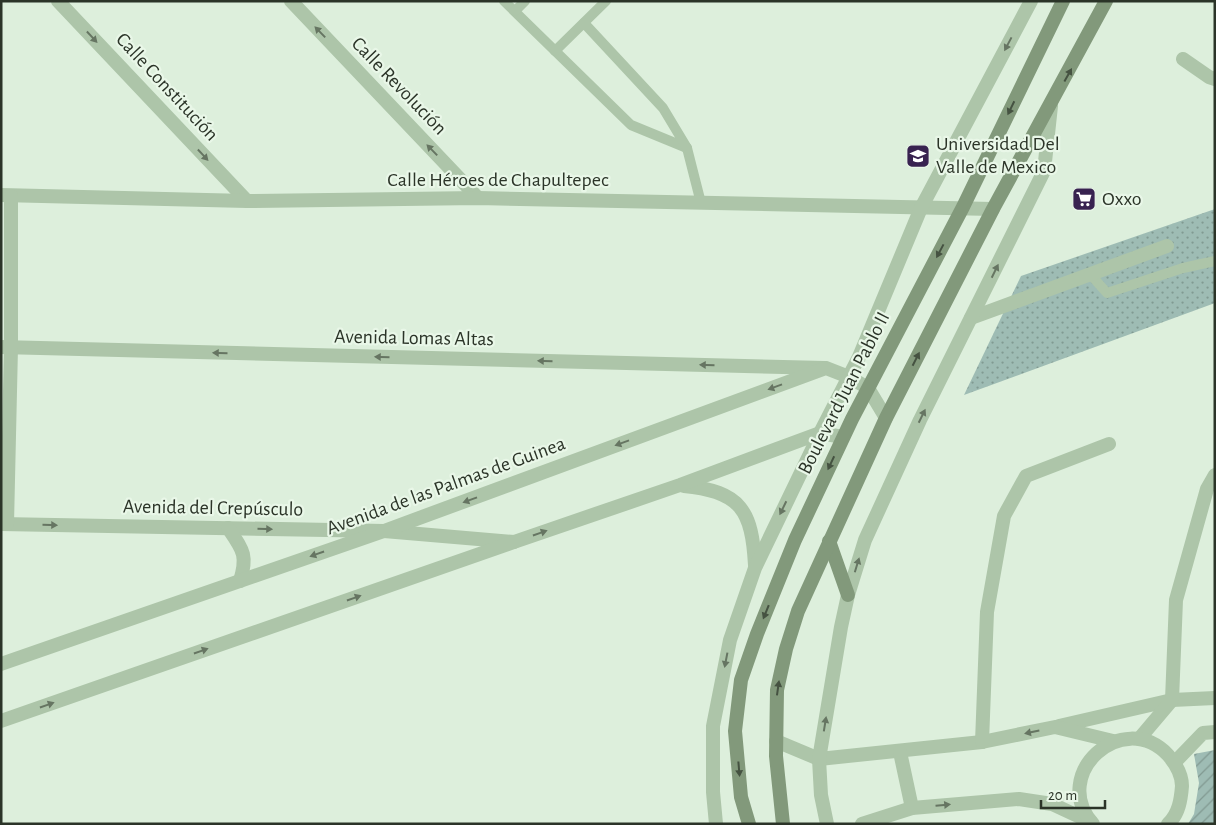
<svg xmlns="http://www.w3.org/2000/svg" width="1216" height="825" viewBox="0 0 1216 825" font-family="'Alegreya Sans',sans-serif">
	<defs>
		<pattern id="grass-dots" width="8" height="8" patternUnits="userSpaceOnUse" patternTransform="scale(1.25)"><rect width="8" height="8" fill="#9ebcb4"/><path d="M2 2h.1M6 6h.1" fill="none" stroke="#819a92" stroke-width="1.8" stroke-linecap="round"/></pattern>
		<pattern id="garden-furrows" width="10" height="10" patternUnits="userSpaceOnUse" patternTransform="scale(1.25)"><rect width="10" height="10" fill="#9ebcb4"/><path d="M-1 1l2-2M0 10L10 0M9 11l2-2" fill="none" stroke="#819a92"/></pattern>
	</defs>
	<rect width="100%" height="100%" fill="#ddefdc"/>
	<path fill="url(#grass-dots)" d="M 1215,209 L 1215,303 L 964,395 L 1021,276 Z"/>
	<path fill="url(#garden-furrows)" d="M 1215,750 L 1215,824 L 1188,824 L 1194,814 L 1199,783 L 1194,754 Z"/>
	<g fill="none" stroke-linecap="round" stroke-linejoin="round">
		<g stroke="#adc5a9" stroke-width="10">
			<path d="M 504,1 L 631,125 L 687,148"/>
			<path d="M 515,11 L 525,1"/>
			<path d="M 584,23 L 663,108 L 687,148 L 701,203"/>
			<path d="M 555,51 L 606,1"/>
			<path d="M 1090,274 L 1107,293 L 1183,268 L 1215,261"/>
		</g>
		<g stroke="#adc5a9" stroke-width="14">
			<path d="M 58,1 L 247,201"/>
			<path d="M 291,1 L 478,198"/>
			<path d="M 1183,59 L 1209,77 L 1215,79"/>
			<path d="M 1,195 L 247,201 L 478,198 L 993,209"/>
			<path d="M 971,318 L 1167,246"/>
			<path d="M 1,347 L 825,368"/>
			<path d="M 1,524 L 384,531 L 514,542"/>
			<path d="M 7,524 L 11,347 L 11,196"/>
			<path d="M 1059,726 L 1172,700 L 1215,698"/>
			<path d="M 1139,739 L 1172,700 L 1176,600 L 1207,489 L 1215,475"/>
			<path d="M 776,741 L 819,759 L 982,742 L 1055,727 L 1113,741"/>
			<path d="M 982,742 L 987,612 L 1004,516 L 1026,476 L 1109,444"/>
			<path d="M 900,752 L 912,808"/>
			<path d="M 1175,762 L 1203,733 L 1215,732"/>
			<path d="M 862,824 L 912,808 L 1019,799 L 1052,804 L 1091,822"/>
			<path d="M 1093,824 C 1049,775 1122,707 1168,755 C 1175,763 1182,775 1182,786 C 1181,799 1179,814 1168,824"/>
		</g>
		<g stroke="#adc5a9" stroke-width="14">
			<path d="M 684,486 C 741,491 752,511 755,565"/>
			<path d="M 228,528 C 243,550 248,555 240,581"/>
			<path d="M 1,664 L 384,531 L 826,368 L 849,377 L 868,388 L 886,418"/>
			<path d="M 1,721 L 514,542 L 680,485 L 820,433 L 843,437"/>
			<path d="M 716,824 L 713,792 L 713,726 L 730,640 L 755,568 L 820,433 L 859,357 L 921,208 L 1031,1"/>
			<path d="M 827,824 L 821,795 L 819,759 L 841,627 L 848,595 L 865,540 L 920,420 L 1044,171 L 1051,106"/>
		</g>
		<g stroke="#82997b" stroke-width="14">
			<path d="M 829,541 L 848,595"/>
			<path d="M 749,824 L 741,797 L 735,731 L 741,680 L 757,634 L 795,540 L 852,419 L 963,207 L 1063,1"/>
			<path d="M 783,824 L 776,756 L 777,690 L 786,649 L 798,611 L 886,418 L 993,209 L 1106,1"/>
		</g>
	</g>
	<defs><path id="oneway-solid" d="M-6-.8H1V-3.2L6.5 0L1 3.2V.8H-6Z" transform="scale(1.25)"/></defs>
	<g fill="#667562">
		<use href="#oneway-solid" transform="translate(320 32) rotate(-134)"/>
		<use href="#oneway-solid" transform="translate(92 37) rotate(47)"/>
		<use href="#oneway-solid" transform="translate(1008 44) rotate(118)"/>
		<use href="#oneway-solid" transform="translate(432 150) rotate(-134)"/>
		<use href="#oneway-solid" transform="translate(203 155) rotate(47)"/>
		<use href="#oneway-solid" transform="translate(995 271) rotate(-64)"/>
		<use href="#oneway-solid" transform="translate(220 353) rotate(-179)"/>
		<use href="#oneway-solid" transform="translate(382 357) rotate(-179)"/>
		<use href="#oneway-solid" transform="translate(545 361) rotate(-179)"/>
		<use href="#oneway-solid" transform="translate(707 365) rotate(-179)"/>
		<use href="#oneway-solid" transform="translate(775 387) rotate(160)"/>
		<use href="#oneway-solid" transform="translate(922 416) rotate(-64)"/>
		<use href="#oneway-solid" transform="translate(622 443) rotate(160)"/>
		<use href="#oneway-solid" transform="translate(470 500) rotate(160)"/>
		<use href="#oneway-solid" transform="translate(783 508) rotate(116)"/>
		<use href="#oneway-solid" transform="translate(50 525) rotate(1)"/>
		<use href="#oneway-solid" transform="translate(265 529) rotate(1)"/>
		<use href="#oneway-solid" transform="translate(540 533) rotate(-19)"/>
		<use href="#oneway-solid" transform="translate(317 554) rotate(161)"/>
		<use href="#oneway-solid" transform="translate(857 565) rotate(-73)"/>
		<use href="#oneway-solid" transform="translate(354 598) rotate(-19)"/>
		<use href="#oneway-solid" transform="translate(201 651) rotate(-19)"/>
		<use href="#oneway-solid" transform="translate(726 660) rotate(101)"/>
		<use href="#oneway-solid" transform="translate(47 705) rotate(-19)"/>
		<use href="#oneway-solid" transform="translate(825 724) rotate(-81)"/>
		<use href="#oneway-solid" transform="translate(1032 732) rotate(168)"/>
		<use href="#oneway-solid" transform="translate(943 805) rotate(-5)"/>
	</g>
	<g fill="#455241">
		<use href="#oneway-solid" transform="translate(1068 75) rotate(-61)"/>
		<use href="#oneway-solid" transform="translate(1011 108) rotate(116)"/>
		<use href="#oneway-solid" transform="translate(940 251) rotate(118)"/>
		<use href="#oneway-solid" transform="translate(916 359) rotate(-63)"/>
		<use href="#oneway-solid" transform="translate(831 463) rotate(115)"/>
		<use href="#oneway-solid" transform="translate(766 612) rotate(112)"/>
		<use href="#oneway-solid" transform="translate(778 688) rotate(-82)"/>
		<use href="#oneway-solid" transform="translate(739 769) rotate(85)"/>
	</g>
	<defs>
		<g id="university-square" transform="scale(1.25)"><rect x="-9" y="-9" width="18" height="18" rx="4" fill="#382250" stroke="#e9f7e8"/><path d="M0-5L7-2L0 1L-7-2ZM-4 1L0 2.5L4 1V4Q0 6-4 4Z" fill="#fff"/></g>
		<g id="supermarket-square" transform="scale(1.25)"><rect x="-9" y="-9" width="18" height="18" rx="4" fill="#382250" stroke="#e9f7e8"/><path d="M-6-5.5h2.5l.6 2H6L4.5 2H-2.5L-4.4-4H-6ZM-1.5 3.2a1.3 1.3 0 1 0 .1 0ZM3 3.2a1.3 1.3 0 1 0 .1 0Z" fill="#fff"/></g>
	</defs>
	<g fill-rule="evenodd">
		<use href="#university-square" x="918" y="156"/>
		<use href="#supermarket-square" x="1084" y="199"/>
	</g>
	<g text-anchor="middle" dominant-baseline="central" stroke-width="4.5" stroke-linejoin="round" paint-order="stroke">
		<g font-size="20" fill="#2b3428" stroke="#e9f7e8">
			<text transform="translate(399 86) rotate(46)">Calle Revolución</text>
			<text transform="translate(167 87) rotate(47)">Calle Constitución</text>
			<text x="498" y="180">Calle Héroes de Chapultepec</text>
			<text transform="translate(414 338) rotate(1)">Avenida Lomas Altas</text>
			<text transform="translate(844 393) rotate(-63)">Boulevard Juan Pablo II</text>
			<text transform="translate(446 486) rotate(-20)">Avenida de las Palmas de Guinea</text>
			<text transform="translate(213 508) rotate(1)">Avenida del Crepúsculo</text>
		</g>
		<g font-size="20" fill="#2b3428" stroke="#e9f7e8" text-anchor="start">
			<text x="936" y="144">Universidad Del<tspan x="936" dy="23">Valle de Mexico</tspan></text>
			<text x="1102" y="199">Oxxo</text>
		</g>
	</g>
	<rect width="1216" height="825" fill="none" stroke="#2b3428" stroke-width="5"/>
	<path d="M1041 800v8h64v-8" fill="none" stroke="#2b3428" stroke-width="2.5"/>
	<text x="1048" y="800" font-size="15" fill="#2b3428" stroke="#e9f7e8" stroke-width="4" paint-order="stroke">20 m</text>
</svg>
